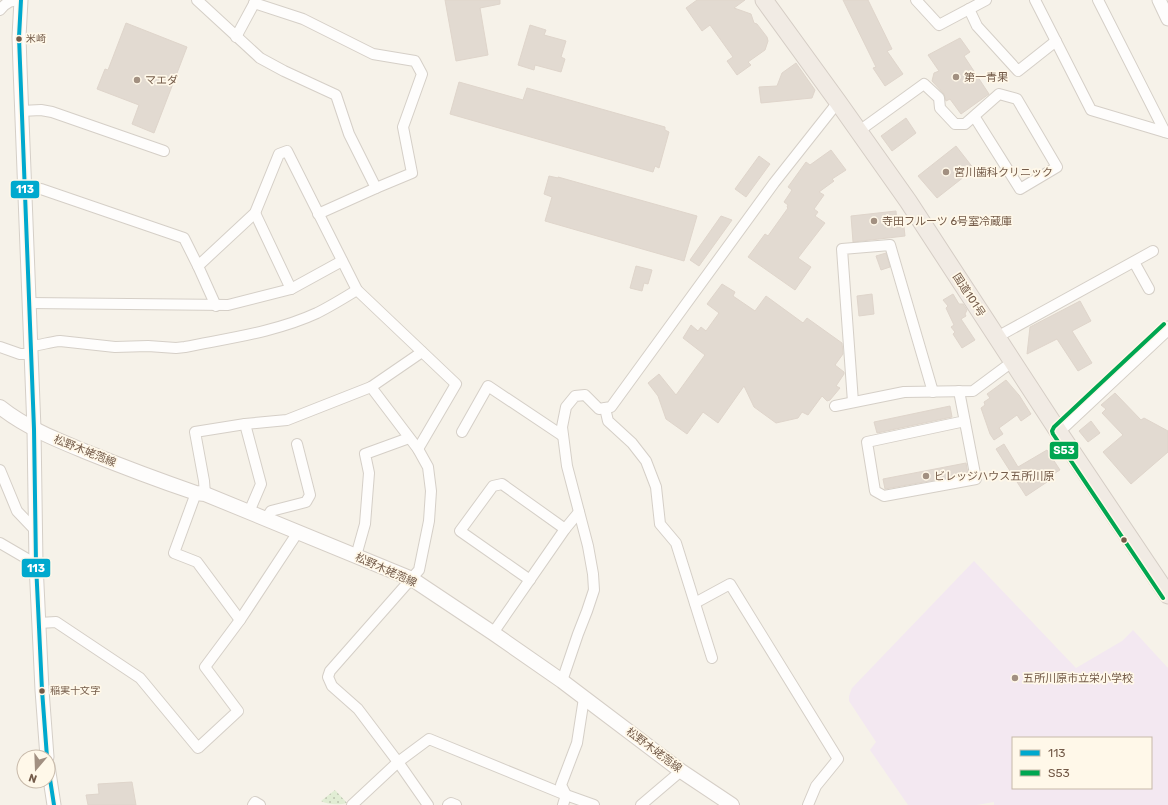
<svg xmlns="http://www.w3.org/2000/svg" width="1168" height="805" viewBox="0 0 1168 805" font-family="Rubik,'Noto Sans JP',sans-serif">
	<defs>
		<pattern id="park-dots" width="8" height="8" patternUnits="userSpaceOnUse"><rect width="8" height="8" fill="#e1edd4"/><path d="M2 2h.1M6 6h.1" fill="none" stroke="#bbc3ae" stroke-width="1.8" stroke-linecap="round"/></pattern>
	</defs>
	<rect width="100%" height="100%" fill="#f6f2e9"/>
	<path fill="#f3e8f1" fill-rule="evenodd" d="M 974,561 L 1076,668 L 1122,641 L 1133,630 L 1168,668 L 1168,805 L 994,805 L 994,802 L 977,805 L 908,805 L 870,750 L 876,742 L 849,701 L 849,696 L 852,688 ZM 1013,738 L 1151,738 L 1151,788 L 1013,788 Z"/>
	<path fill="url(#park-dots)" d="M 335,790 L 347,803 C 340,805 328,805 321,801 Z"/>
	<g fill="#e2dad1" stroke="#dfd5cb">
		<path d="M 445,0 L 500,0 L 500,4 L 480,8 L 488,55 L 456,61 Z"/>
		<path d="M 697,0 L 745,0 L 734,8 L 751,14 L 754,23 L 757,24 L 767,37 L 768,41 L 765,50 L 748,62 L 751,65 L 737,75 L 727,61 L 733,57 L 710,25 L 702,31 L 686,8 Z"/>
		<path d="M 843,0 L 868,0 L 892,49 L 887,51 L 903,74 L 885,86 L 873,68 L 876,67 Z"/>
		<path d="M 126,23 L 187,47 L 154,133 L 132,124 L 139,105 L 97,89 L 105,69 L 108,70 Z"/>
		<path d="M 530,25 L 546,30 L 544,35 L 566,41 L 561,57 L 565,59 L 561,72 L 535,65 L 534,70 L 518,65 Z"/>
		<path d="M 960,38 L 970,52 L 964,56 L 989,94 L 961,114 L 950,99 L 946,101 L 944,94 L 932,81 L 934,73 L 939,71 L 928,55 Z"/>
		<path d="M 796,63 L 815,90 L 812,98 L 761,103 L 759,87 L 777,86 L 782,73 Z"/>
		<path d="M 459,82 L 523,100 L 527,88 L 665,127 L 665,130 L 669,132 L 659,168 L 655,166 L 653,172 L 450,114 Z"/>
		<path d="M 906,118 L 916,133 L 892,151 L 881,136 Z"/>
		<path d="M 956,146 L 974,169 L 937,198 L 918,176 Z"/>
		<path d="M 831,150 L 846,170 L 832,179 L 834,181 L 819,192 L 824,195 L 814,209 L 818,212 L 815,216 L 825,223 L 798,258 L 811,267 L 795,290 L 748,257 L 765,234 L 768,236 L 788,208 L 787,207 L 788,205 L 784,202 L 792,190 L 788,187 L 806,162 L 810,165 Z"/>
		<path d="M 759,156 L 770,164 L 746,197 L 735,189 Z"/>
		<path d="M 549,176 L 558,178 L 558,177 L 697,216 L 684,261 L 545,221 L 552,197 L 544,194 Z"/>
		<path d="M 896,211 L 897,227 L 904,227 L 905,236 L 853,242 L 851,216 Z"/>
		<path d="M 721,216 L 732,220 L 699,266 L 690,260 Z"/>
		<path d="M 886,253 L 890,267 L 881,270 L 876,256 Z"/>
		<path d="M 636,266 L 652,270 L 648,284 L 644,283 L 642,291 L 630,288 Z"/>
		<path d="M 722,284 L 735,292 L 733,296 L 755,311 L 766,296 L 803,323 L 807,318 L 842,343 L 843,354 L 835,365 L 844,372 L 844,374 L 836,386 L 840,388 L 830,400 L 827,401 L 822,396 L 808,415 L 802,412 L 798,418 L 776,423 L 754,407 L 744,386 L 718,423 L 703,412 L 687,434 L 666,419 L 658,396 L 648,383 L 659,374 L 676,395 L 705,355 L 683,338 L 691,325 L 698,331 L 701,327 L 706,331 L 719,313 L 707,304 Z"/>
		<path d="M 872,294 L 874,314 L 859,316 L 857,296 Z"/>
		<path d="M 953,294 L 959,304 L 963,304 L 967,310 L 965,314 L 966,316 L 961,319 L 975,340 L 962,348 L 953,334 L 955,332 L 951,327 L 954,325 L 946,308 L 948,306 L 943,300 Z"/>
		<path d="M 1080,301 L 1091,321 L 1072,331 L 1092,363 L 1078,371 L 1057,339 L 1027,354 L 1030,327 Z"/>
		<path d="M 1006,380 L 1018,394 L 1019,395 L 1031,414 L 1021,421 L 1017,415 L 999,428 L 1003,434 L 994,440 L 990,434 L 981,408 L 985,405 L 984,402 L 990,398 L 987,394 Z"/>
		<path d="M 1115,393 L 1141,420 L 1144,418 L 1168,431 L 1168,452 L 1131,484 L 1103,452 L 1123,435 L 1102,413 L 1106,409 L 1101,405 Z"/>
		<path d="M 950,406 L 952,417 L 877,433 L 874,422 Z"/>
		<path d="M 1091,421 L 1100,433 L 1088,442 L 1079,431 Z"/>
		<path d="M 1004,444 L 1018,467 L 1047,450 L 1060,470 L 1045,479 L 1047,482 L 1026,496 L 996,449 Z"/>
		<path d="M 966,463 L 968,474 L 885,489 L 883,479 Z"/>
		<path d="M 132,782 L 136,805 L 88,805 L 86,795 L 99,794 L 98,784 Z"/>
	</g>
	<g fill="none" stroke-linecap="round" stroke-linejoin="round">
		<g stroke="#d5cfc7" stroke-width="12">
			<g id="minor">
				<path d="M 197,0 L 260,58 L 284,71 L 336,95 L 349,134 L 376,188 L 412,173 L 403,127 L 422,74 L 415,61 L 373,54 L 303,19 L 254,3"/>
				<path d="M 916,0 L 939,25 L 986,0"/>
				<path d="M 1035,0 L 1091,110 L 1168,133"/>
				<path d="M 1098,0 L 1165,132"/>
				<path d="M 969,9 L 977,26 L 1018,71 L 1056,41"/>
				<path d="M 0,10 C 6,2 12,0 21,0"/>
				<path d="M 236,37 L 256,0"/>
				<path d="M 21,111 L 41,110 L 52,112 L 164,151"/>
				<path d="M 859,131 L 924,84 L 939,98 L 940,108 L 955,124 L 965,124 L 999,94 L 1017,99 L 1057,167 L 1020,189 L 974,116"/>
				<path d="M 25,185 L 41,189 L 181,237 L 184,238 L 198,266 L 255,213 L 279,154 L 287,151 L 357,290 L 456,384 L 418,449"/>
				<path d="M 255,213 L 291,289"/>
				<path d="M 318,214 L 376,188"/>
				<path d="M 1134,262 L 1149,289"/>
				<path d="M 198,266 L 216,306"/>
				<path d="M 29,303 L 228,305 L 291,289 L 342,261"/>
				<path d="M 997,337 L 1153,251"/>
				<path d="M 31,346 C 41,345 50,342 60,341 L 115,347 L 148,346 L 176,348 L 185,347 C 229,338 276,332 317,313 C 331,306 344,298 357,290"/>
				<path d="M 0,347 L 20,354 L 31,354"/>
				<path d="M 371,387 L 418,449 L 428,467 L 431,491 L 429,521 L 419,570 L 330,671 L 328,677 L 332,686 L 358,709 L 398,762 L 428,805"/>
				<path d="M 959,391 L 976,479 L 884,496 L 875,491 L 867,442 L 965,421"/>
				<path d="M 853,402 L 842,249 L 890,245 L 933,392"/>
				<path d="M 835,406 L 904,392 L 973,391 L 1012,362"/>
				<path d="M 605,408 L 608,421 L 632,443 L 646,461 L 656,487 L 660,524 L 676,543 L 712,658"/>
				<path d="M 245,424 L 261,484 L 249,512"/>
				<path d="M 462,432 L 488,386 L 563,436"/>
				<path d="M 0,470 L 17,511 L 36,531"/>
				<path d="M 196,493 L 174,553 L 197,562 L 240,620"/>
				<path d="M 205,494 L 204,481 L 195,432 L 245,424 L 287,420 L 371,387 L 422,352"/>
				<path d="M 266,519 L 271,511 L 306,502 L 310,495 L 297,444"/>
				<path d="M 0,543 L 36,564"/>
				<path d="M 356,556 L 365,524 L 369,473 L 365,454 L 409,438"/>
				<path d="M 530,580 L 460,531 L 493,486 L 502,484 L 565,529"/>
				<path d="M 695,603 L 730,584 L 838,759 L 816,786 L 808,805"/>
				<path d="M 39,623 L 56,622 L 140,678 L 198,748 L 238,711 L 205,667 L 240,620 L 298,532"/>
				<path d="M 493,633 L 565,529 L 579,512"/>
				<path d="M 562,681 L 578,634 L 587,611 L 594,590 L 593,574 L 588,546 L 567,466 L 562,427 L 566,407 L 575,396 L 585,395 L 599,409 L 611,407 L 774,183 L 838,102"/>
				<path d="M 253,805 L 255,802 L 260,805"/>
				<path d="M 352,805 L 398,762 L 429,739 L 566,795 L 594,805"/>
				<path d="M 448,805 L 451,803 L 456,805"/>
				<path d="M 563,805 L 566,795 L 561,785 L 577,743 L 584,698"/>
				<path d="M 641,805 L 681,771"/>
			</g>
		</g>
		<g stroke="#d5cfc7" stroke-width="15">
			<g id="tertiary">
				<path d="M 21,0 L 19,37 L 20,67 L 34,429 L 36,564 L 42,690 L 47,757"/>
				<path d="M 1159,0 L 1168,19"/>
				<path d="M 1058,431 L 1168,328"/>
				<path d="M 48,766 L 54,805"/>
			</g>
		</g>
		<g stroke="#d5cec6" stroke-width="16">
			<path id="secondary" d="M 0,407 C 25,427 55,439 84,451 C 121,466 158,480 196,493 L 205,494 L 412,579 L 493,633 L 562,681 L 681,771 L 732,805"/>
		</g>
		<g stroke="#d5cdc5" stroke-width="19">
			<path id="trunk" d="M 764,0 L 838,102 L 908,201 L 1058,431 L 1168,595"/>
		</g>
		<use href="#minor" stroke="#fefdfc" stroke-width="10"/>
		<use href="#tertiary" stroke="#fefdfc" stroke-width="13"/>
		<use href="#secondary" stroke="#fefdfc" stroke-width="14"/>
		<use href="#trunk" stroke="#f1ebe4" stroke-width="17"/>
		<g stroke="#fff8e9" stroke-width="7">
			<g id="bus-1">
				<path d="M 21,0 L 19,37 L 34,429 L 36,564 L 42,690 L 47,757"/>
				<path d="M 48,766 L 54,805"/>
			</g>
		</g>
		<g stroke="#fff8e9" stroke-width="7">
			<path id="bus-2" d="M 1163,598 L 1053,434 L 1052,431 L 1054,427 L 1164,324"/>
		</g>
		<use href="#bus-1" stroke="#00a9ce" stroke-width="4"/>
		<use href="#bus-2" stroke="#00a651" stroke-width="4"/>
	</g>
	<g fill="#745b49" stroke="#fff8e9" stroke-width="1.5">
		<circle cx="19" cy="39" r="3.5"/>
		<circle cx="1124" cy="540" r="3.5"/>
		<circle cx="42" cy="691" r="3.5"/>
	</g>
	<g fill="#a29081" stroke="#fff8e9" stroke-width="1.5">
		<circle cx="956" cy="77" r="4"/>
		<circle cx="137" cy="80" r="4"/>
		<circle cx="946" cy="172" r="4"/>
		<circle cx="874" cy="221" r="4"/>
		<circle cx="926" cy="476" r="4"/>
		<circle cx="1015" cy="678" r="4"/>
	</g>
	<g text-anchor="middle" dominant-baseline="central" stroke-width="3.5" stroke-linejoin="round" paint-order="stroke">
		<g font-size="10" fill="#745b49" stroke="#fff8e9" text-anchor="start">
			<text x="26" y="39">米崎</text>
			<text x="50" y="691">稲実十文字</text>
		</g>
		<g font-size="11" fill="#745b49" stroke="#fff8e9" text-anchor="start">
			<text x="964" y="77">第一青果</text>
			<text x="145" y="80">マエダ</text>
			<text x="954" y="172">宮川歯科クリニック</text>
			<text x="882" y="221">寺田フルーツ 6号室冷蔵庫</text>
			<text x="934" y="476">ビレッジハウス五所川原</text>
			<text x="1023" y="678">五所川原市立栄小学校</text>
		</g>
		<g font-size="11" fill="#745b49" stroke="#fff8e9">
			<text transform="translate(969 295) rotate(57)">国道101号</text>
			<text transform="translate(85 451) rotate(22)">松野木姥萢線</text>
			<text transform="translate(386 570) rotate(24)">松野木姥萢線</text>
			<text transform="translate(654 750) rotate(37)">松野木姥萢線</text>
		</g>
	</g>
	<g stroke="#fff8e9" stroke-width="1.5">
		<rect x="10" y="180" width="30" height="19" rx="4" fill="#00a9ce"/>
		<rect x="1049" y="441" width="30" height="19" rx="4" fill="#00a651"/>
		<rect x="21" y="558" width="30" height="20" rx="4" fill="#00a9ce"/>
	</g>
	<g font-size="11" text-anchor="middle" font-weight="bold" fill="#fff">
		<text x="25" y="193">113</text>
		<text x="1064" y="454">S53</text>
		<text x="36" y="572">113</text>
	</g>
	<rect x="1012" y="737" width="140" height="52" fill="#fff8e9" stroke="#c7b9a9"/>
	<rect x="1020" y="750" width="20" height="6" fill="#00a9ce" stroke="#c7b9a9"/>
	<text x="1048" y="757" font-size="12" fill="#745b49">113</text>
	<rect x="1020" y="770" width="20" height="6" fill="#00a651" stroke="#c7b9a9"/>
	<text x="1048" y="777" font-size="12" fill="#745b49">S53</text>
	<g transform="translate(36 769) rotate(199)"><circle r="19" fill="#fff8e9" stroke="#c7b9a9"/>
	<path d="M0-3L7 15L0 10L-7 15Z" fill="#a29081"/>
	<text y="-6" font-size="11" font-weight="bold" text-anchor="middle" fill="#745b49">N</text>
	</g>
</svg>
